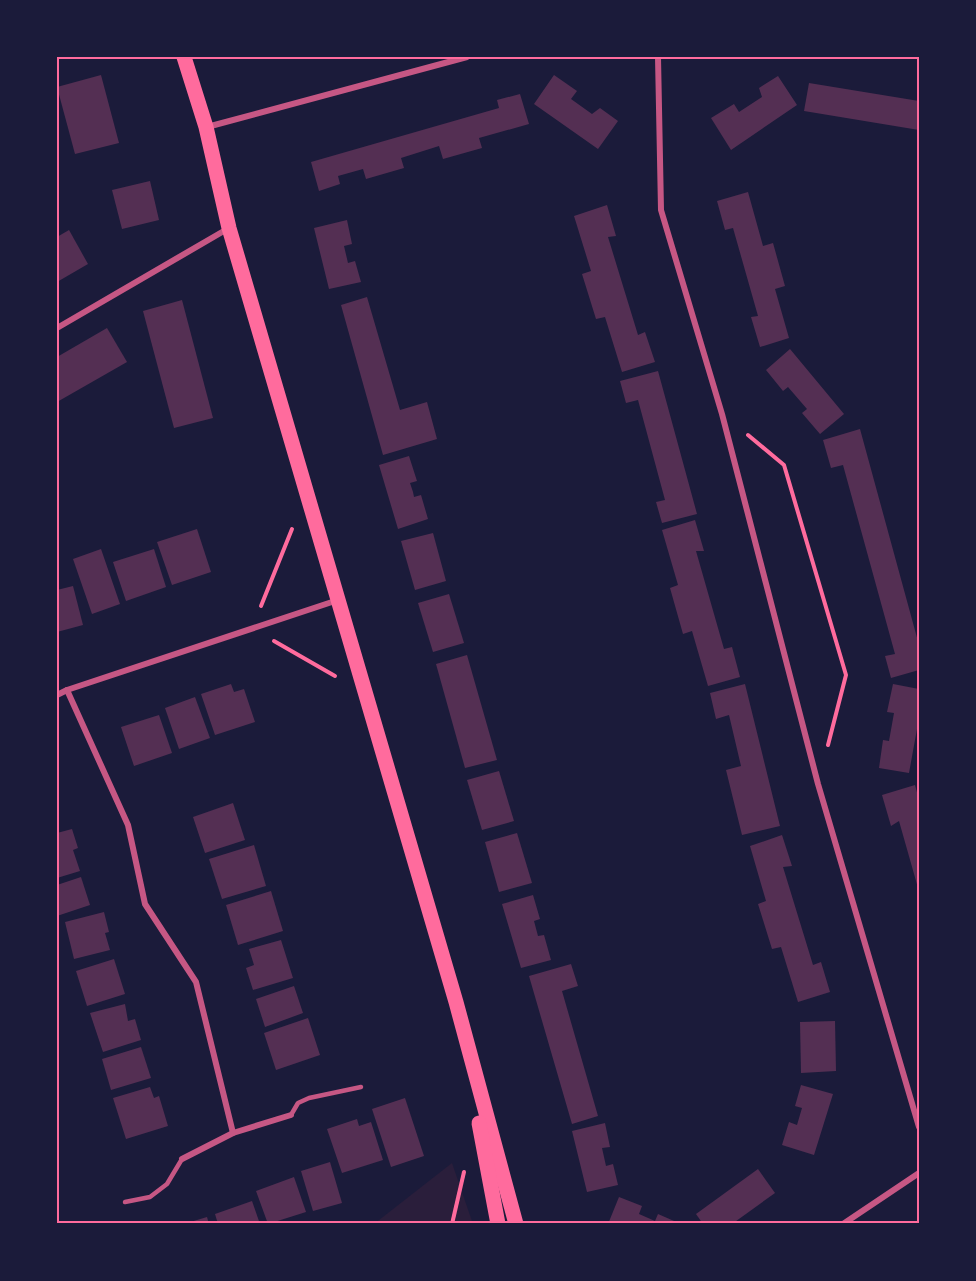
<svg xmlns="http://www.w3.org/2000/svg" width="976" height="1281" viewBox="0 0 976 1281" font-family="Georgia,serif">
	<rect width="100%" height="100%" fill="#1b1b3a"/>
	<path fill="#2a1e3b" d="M 452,1163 L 473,1224 L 374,1224 Z"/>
	<g fill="#542f53">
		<path d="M 101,75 L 119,143 L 75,154 L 57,87 Z"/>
		<path d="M 554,75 L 577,91 L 571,99 L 592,114 L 600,108 L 618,121 L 598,149 L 534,104 Z"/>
		<path d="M 778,76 L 797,105 L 731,150 L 711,118 L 734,104 L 739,112 L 762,97 L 759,88 Z"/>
		<path d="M 809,83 L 919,101 L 919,130 L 804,111 Z"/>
		<path d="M 520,94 L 529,124 L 479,138 L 482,148 L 443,159 L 439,146 L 401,158 L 404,168 L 366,179 L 363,169 L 338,176 L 340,184 L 319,191 L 311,162 L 499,108 L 497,100 Z"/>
		<path d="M 150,181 L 159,220 L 122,229 L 112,190 Z"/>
		<path d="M 748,192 L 763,246 L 773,243 L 785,286 L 775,289 L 789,338 L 760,347 L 751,317 L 758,316 L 733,228 L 725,230 L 717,201 Z"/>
		<path d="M 607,205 L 616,236 L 608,237 L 638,335 L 645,332 L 655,362 L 622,372 L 605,317 L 596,319 L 582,274 L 591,271 L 574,216 Z"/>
		<path d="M 347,220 L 352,244 L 344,246 L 348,263 L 355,261 L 361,282 L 329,289 L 314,228 Z"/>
		<path d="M 69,230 L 88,264 L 57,282 L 57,237 Z"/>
		<path d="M 367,297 L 400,410 L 427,402 L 437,439 L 383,455 L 341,305 Z"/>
		<path d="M 182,300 L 213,418 L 174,428 L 143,311 Z"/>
		<path d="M 107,328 L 127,362 L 57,402 L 57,357 Z"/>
		<path d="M 790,349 L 844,414 L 820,434 L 802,413 L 807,409 L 788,387 L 783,391 L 766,370 Z"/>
		<path d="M 658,371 L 697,514 L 662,523 L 656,502 L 665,500 L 638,400 L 626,403 L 620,381 Z"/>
		<path d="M 860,429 L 919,645 L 919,670 L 891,678 L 885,656 L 895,654 L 843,465 L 831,468 L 823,440 Z"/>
		<path d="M 409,456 L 417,481 L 410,483 L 413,492 L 414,497 L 421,495 L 428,519 L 398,529 L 379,465 Z"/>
		<path d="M 695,520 L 704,551 L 696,551 L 724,649 L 732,647 L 740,677 L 708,686 L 692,631 L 683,634 L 670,588 L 678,585 L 662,530 Z"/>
		<path d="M 197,529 L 211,572 L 172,585 L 157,542 Z"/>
		<path d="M 433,533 L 446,581 L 415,590 L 401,541 Z"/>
		<path d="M 101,549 L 120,604 L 92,614 L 73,559 Z"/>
		<path d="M 154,549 L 166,587 L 126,601 L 113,562 Z"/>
		<path d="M 73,586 L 83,625 L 57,632 L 57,590 Z"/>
		<path d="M 449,594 L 464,643 L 433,652 L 418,603 Z"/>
		<path d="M 467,655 L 497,760 L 465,768 L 436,664 Z"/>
		<path d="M 231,684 L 234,692 L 244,689 L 255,722 L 215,735 L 201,694 Z"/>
		<path d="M 745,684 L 780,826 L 742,835 L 726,770 L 741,766 L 729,715 L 716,719 L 710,693 Z"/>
		<path d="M 893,684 L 919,689 L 919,718 L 909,773 L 879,768 L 883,740 L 889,741 L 894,713 L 887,712 Z"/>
		<path d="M 195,697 L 210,738 L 179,749 L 165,708 Z"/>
		<path d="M 159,715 L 172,753 L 134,766 L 121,727 Z"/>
		<path d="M 499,771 L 514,821 L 482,830 L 467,780 Z"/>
		<path d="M 915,785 L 919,800 L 918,888 L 899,821 L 891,826 L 882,795 Z"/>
		<path d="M 233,803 L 245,840 L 205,853 L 193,817 Z"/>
		<path d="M 72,829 L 78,848 L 73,850 L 80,871 L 57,878 L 57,833 Z"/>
		<path d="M 517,833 L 532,883 L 499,892 L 485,842 Z"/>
		<path d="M 782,835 L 792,866 L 783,867 L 813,965 L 821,962 L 830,992 L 798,1002 L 781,947 L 772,949 L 758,904 L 766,901 L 750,846 Z"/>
		<path d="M 254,845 L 266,886 L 222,899 L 209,859 Z"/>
		<path d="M 81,877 L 90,905 L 57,916 L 57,885 Z"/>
		<path d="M 271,891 L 283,931 L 238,945 L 226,905 Z"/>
		<path d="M 533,895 L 540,919 L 534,921 L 538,936 L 544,935 L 551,960 L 521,968 L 502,904 Z"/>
		<path d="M 104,912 L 109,932 L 105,933 L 110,950 L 74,959 L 65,922 Z"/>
		<path d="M 281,940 L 293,978 L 253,990 L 246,968 L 254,965 L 249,949 Z"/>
		<path d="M 114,959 L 125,994 L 87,1006 L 76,971 Z"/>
		<path d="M 571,964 L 578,986 L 562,991 L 598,1116 L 572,1124 L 529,976 Z"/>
		<path d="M 294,986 L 303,1013 L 265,1027 L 256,999 Z"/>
		<path d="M 125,1004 L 128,1021 L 135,1019 L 141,1040 L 103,1052 L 90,1013 Z"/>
		<path d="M 308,1018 L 320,1055 L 276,1070 L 264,1033 Z"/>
		<path d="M 835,1021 L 836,1071 L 801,1073 L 800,1022 Z"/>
		<path d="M 141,1047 L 151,1078 L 111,1090 L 102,1059 Z"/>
		<path d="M 801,1085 L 833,1094 L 814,1155 L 782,1145 L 789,1122 L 797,1125 L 802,1108 L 795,1106 Z"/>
		<path d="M 150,1087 L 154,1098 L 159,1096 L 168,1126 L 126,1139 L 113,1098 Z"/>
		<path d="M 405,1098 L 424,1156 L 391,1167 L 372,1109 Z"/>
		<path d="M 357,1119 L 359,1126 L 371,1122 L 383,1160 L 342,1173 L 327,1129 Z"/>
		<path d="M 605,1123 L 610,1147 L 602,1148 L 606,1166 L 613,1164 L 618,1185 L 587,1192 L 572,1131 Z"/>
		<path d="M 330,1162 L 342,1203 L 313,1211 L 301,1171 Z"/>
		<path d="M 758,1169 L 775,1193 L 732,1224 L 703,1224 L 696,1214 Z"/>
		<path d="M 294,1177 L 306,1212 L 268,1224 L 256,1191 Z"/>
		<path d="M 619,1197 L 642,1206 L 639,1214 L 655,1221 L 658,1214 L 681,1224 L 608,1224 Z"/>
		<path d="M 252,1201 L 260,1224 L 218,1224 L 215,1214 Z"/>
		<path d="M 207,1217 L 209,1224 L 187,1224 L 187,1223 Z"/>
	</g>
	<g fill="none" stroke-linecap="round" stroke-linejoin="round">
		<g stroke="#ff6b9d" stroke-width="4">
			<path d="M 748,435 L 784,465 L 846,675 L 828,745"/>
			<path d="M 261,606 L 292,529"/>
			<path d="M 274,641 L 335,676"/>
			<path d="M 452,1224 L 464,1172"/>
		</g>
		<g stroke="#c65784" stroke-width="4.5">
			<path d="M 291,1115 L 298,1103 L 309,1098 L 361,1087"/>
			<path d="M 125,1202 L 150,1197 L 167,1184 L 182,1159"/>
		</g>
		<g stroke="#c65784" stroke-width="6">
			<path d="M 658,57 L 661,210 L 722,414 L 818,784 L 919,1127"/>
			<path d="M 207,127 L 467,57"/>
			<path d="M 57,328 L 229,228"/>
			<path d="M 67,690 L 128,825 L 145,904 L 196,982 L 233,1133"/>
			<path d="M 57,695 L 67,690 L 338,600"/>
			<path d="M 182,1159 L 233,1133 L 291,1115"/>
			<path d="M 843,1224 L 919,1173"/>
		</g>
		<g stroke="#ff6b9d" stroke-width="15">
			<path d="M 184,57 L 206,127 L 229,228 L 456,1002 L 516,1224"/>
			<path d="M 479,1123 L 498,1224"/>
		</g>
	</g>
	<rect width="976" height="1281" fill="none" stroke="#1b1b3a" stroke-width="117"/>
	<rect x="58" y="58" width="860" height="1164" fill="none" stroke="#ff6b9d" stroke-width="2"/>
</svg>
